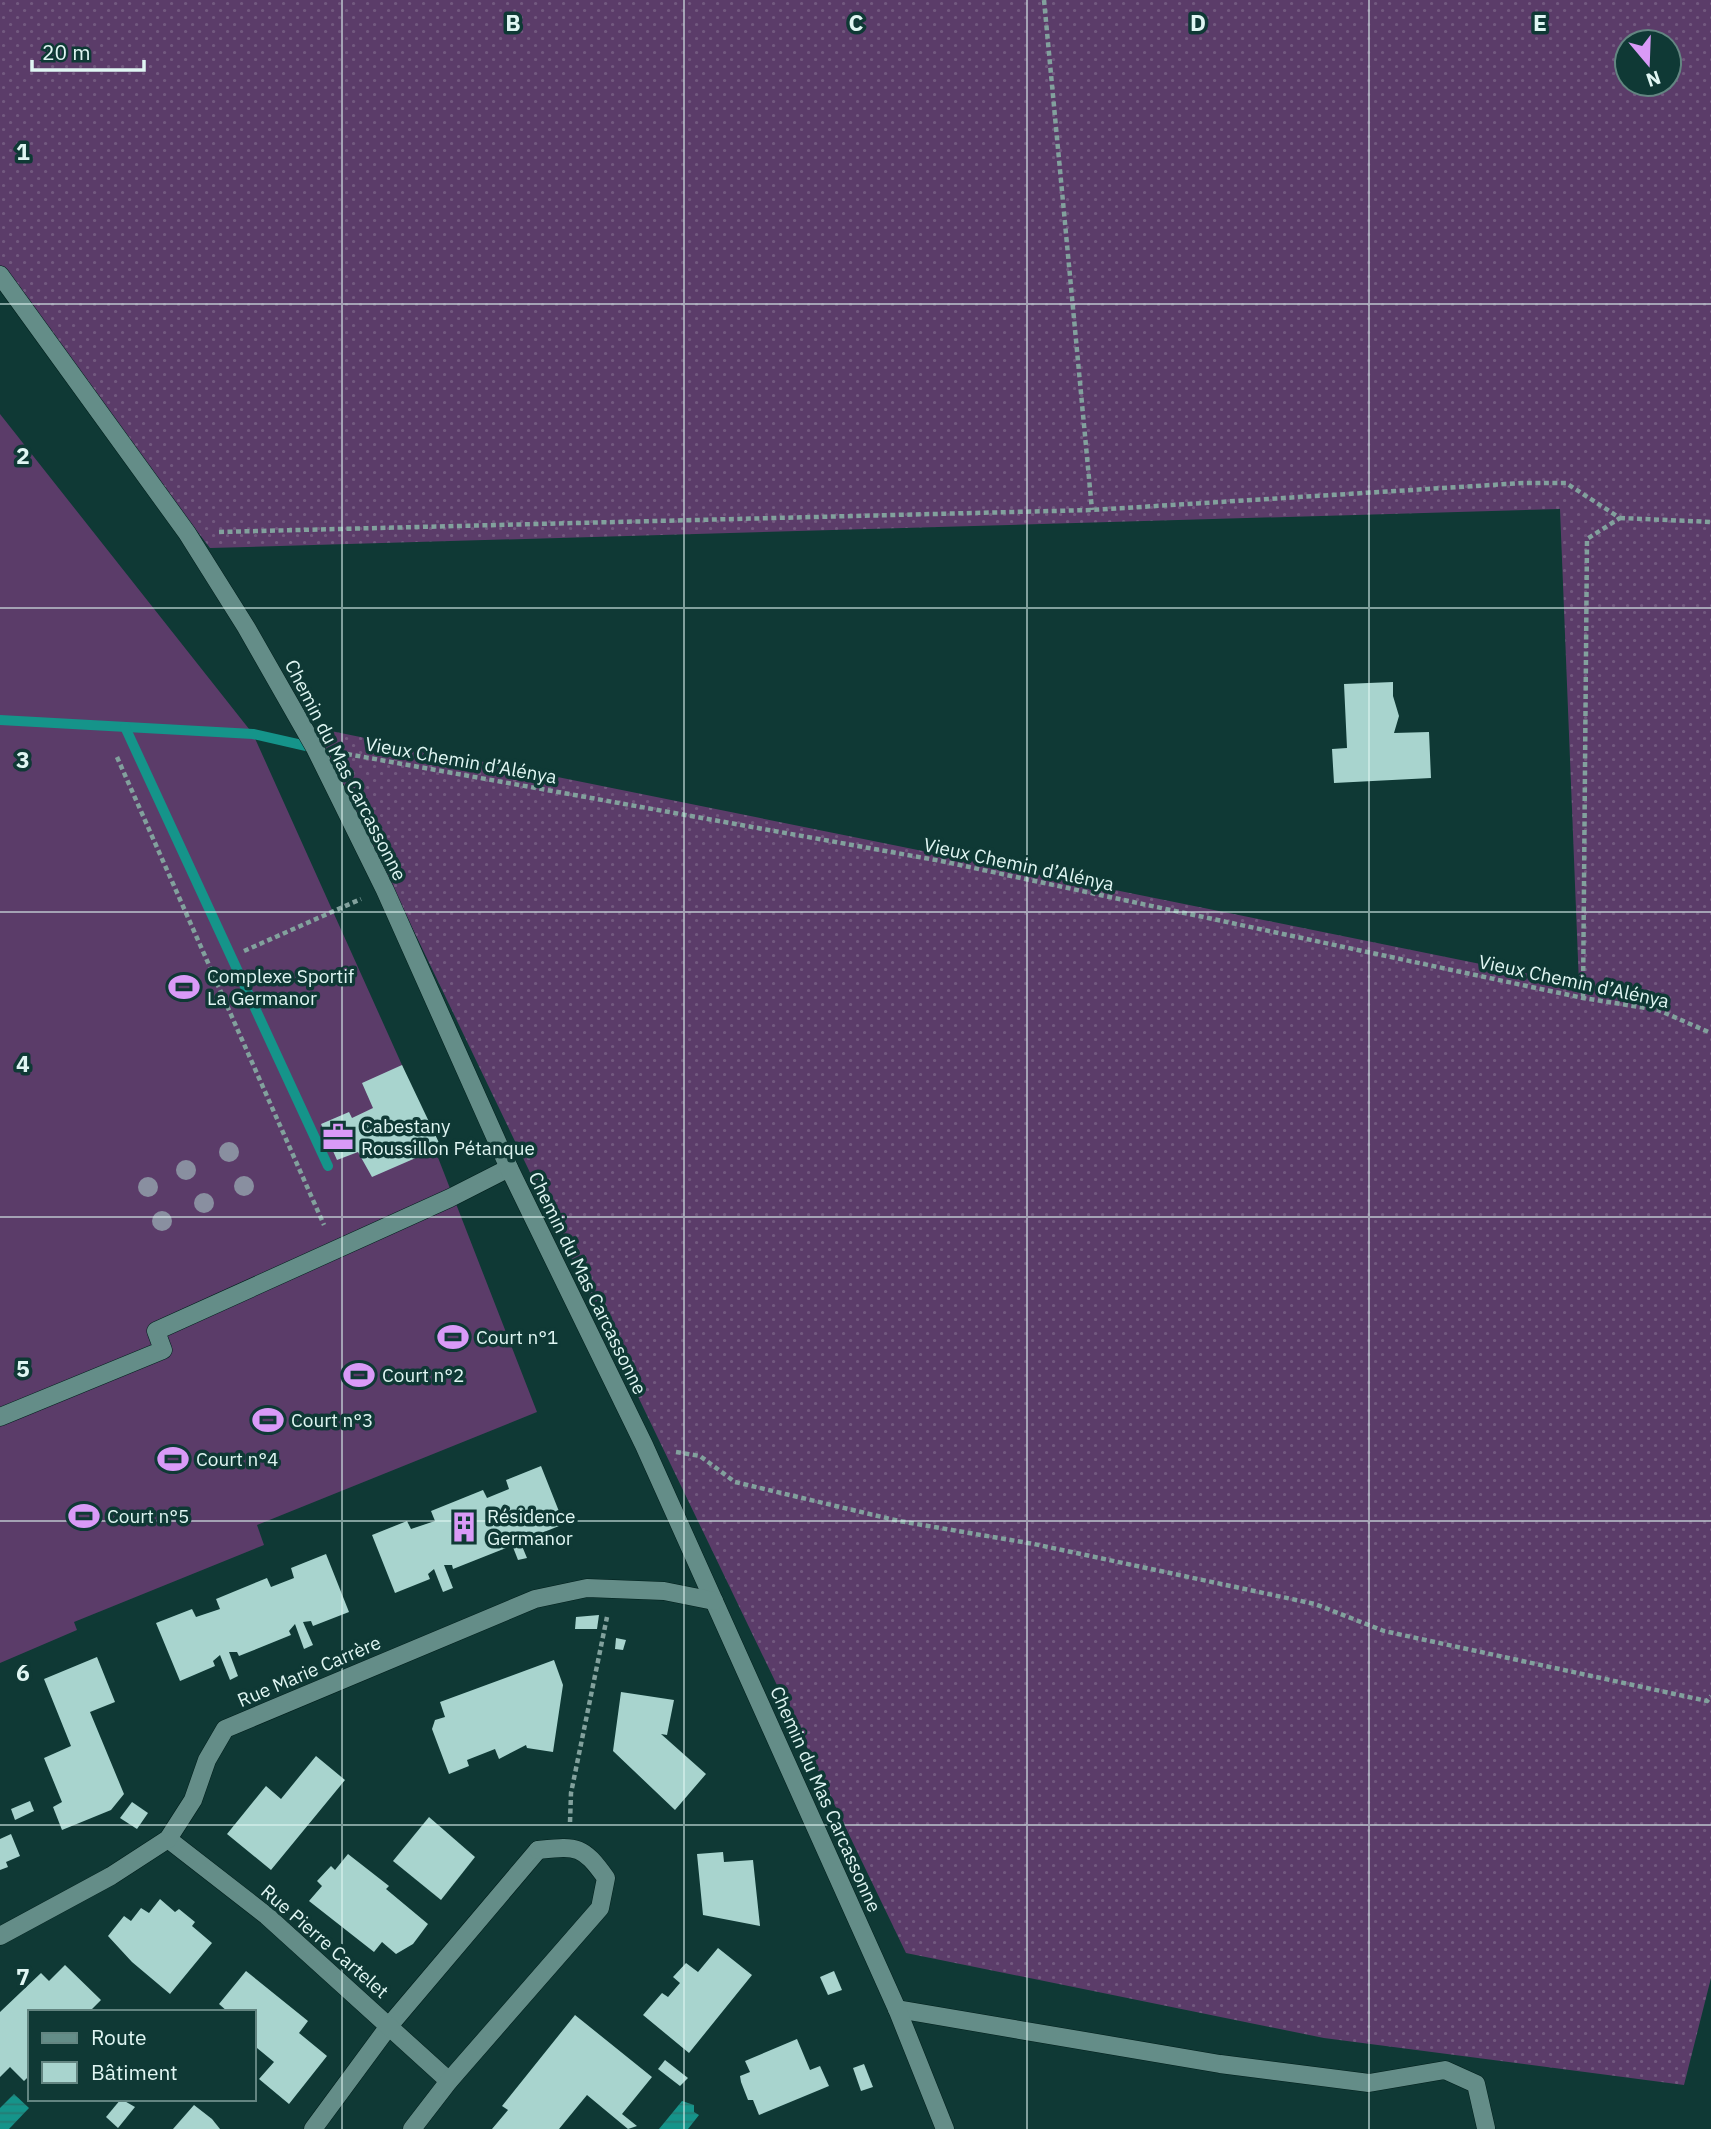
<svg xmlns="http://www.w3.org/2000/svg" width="1711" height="2129" viewBox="0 0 1711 2129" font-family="'IBM Plex Sans',sans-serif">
	<defs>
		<pattern id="grass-dots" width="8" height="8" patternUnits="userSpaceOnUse" patternTransform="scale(1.75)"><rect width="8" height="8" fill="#5b3c69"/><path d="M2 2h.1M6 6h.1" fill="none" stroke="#72597f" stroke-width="1.8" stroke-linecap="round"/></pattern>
		<pattern id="water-rules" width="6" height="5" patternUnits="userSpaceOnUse" patternTransform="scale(1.75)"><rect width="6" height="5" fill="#15948a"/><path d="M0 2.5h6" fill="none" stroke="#257a73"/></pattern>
	</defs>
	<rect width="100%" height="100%" fill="#0f3935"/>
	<path fill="url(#grass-dots)" fill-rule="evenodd" d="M 0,0 L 1711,0 L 1711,1978 L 1684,2085 L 1324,2038 L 906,1953 L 316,728 L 1579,984 L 1560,509 L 210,548 L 0,275 ZM 1627,42 L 1669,42 L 1669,84 L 1627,84 Z"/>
	<path fill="#5b3c69" d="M 0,414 L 253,734 L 402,1065 L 537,1412 L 257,1525 L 264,1545 L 74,1622 L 77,1630 L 0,1663 Z"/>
	<g fill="url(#water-rules)">
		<path d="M 14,2094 L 29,2108 L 9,2129 L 0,2129 L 0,2108 Z"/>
		<path d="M 682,2101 L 694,2105 L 694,2112 L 699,2115 L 688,2129 L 659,2129 Z"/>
	</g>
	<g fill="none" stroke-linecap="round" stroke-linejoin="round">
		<g stroke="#15948a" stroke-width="10">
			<path d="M 0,720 L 253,734 L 315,748"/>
			<path d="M 125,727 L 328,1166"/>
		</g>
	</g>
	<g fill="#a8d4ce">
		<path d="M 1393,682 L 1393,696 L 1399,716 L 1394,733 L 1429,732 L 1431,778 L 1334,783 L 1332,749 L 1347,748 L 1344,684 Z"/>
		<path d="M 402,1065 L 441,1147 L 372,1177 L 358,1152 L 337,1160 L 321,1124 L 349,1112 L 352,1118 L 373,1108 L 362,1083 Z"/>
		<path d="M 541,1466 L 564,1524 L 529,1538 L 527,1534 L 517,1534 L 527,1558 L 518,1560 L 509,1537 L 504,1543 L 506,1548 L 453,1569 L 452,1565 L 444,1565 L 453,1588 L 443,1592 L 434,1569 L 428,1574 L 430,1579 L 395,1593 L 372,1535 L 407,1521 L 411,1529 L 435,1521 L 431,1511 L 483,1490 L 487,1498 L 509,1489 L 506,1480 Z"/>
		<path d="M 326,1554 L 349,1612 L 313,1626 L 311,1621 L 303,1622 L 313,1645 L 304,1649 L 295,1624 L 289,1631 L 291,1635 L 239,1656 L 237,1652 L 229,1652 L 238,1676 L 230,1680 L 220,1655 L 213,1661 L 215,1666 L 180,1681 L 156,1623 L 192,1609 L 196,1617 L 220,1609 L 216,1599 L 267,1578 L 271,1587 L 294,1578 L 291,1568 Z"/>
		<path d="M 599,1615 L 597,1629 L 575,1629 L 576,1617 Z"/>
		<path d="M 616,1638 L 626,1640 L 623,1650 L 615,1649 Z"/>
		<path d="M 97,1657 L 115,1702 L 90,1712 L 124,1794 L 111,1810 L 62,1830 L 53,1807 L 62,1802 L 44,1758 L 71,1746 L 44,1679 Z"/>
		<path d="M 554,1660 L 563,1685 L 553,1752 L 527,1748 L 526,1745 L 499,1759 L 495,1749 L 467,1760 L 469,1766 L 449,1774 L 432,1729 L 435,1720 L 445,1717 L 440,1702 Z"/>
		<path d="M 621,1692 L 674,1700 L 667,1735 L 661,1734 L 706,1774 L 675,1810 L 613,1751 Z"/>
		<path d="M 316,1756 L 345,1780 L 271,1870 L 227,1834 L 266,1786 L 281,1799 Z"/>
		<path d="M 30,1801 L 34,1811 L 15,1820 L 11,1809 Z"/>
		<path d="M 132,1802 L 148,1813 L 137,1829 L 120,1818 Z"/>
		<path d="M 429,1817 L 475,1857 L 441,1900 L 393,1861 Z"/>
		<path d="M 11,1834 L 20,1856 L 6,1862 L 8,1867 L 0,1870 L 0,1839 Z"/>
		<path d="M 723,1852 L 724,1862 L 753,1860 L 760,1926 L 703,1915 L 697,1854 Z"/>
		<path d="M 348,1854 L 389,1886 L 386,1889 L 428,1924 L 413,1944 L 396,1954 L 382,1942 L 374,1952 L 309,1901 L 322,1886 L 317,1881 L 331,1866 L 335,1870 Z"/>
		<path d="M 160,1899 L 175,1912 L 179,1909 L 195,1922 L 192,1926 L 212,1943 L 170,1994 L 132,1962 L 108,1936 L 124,1916 L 131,1921 L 141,1908 L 149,1913 Z"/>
		<path d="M 718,1948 L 752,1975 L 689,2053 L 643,2015 L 662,1993 L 668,1997 L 680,1983 L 673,1977 L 686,1963 L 698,1972 Z"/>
		<path d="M 65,1965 L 101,2000 L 89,2012 L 30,2012 L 30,2075 L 24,2081 L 10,2067 L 0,2077 L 0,2012 L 41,1973 L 49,1981 Z"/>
		<path d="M 246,1971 L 308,2021 L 299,2033 L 327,2056 L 289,2104 L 259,2079 L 274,2062 L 257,2048 L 254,2051 L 254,2012 L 228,2012 L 219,2004 Z"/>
		<path d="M 834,1971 L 842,1990 L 828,1995 L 820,1977 Z"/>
		<path d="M 575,2015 L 652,2077 L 622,2114 L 637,2126 L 628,2129 L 587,2095 L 559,2129 L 492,2129 L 508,2110 L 502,2106 Z"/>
		<path d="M 797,2039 L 810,2070 L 820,2066 L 829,2086 L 759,2115 L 753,2100 L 748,2100 L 741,2082 L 740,2076 L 750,2072 L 745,2061 Z"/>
		<path d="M 665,2060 L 688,2078 L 680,2086 L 658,2069 Z"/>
		<path d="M 864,2064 L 873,2087 L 861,2091 L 853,2068 Z"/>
		<path d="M 121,2099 L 135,2107 L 118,2128 L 106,2117 Z"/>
		<path d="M 194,2105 L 212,2119 L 220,2129 L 173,2129 Z"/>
	</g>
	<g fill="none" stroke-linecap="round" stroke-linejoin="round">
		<g stroke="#011f1c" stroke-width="19">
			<g id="service">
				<path d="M 0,1417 L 163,1350 L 156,1331 L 450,1198 L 509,1168"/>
				<path d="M 897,2009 L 1220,2064 L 1369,2083 L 1445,2070 L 1476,2084 L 1486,2128"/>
				<path d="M 313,2129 L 389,2026 L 538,1850"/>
			</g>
		</g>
		<g stroke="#011f1c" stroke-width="19">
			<g id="minor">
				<path d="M 0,275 L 187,533 L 246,627 L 315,748 L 385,890 L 509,1168 L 644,1445 L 897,2009 L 945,2129"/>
				<path d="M 168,1839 L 267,1916 L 449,2081"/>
				<path d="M 0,1936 L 111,1876 L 168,1839 L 193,1800 L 207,1760 L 225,1729 L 535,1599 L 587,1588 L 664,1591 L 714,1601"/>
				<path d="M 412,2129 L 449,2081 L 600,1908 L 606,1878 C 582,1845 578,1846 538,1850"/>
			</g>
		</g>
		<g stroke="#82a19d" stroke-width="4.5" stroke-dasharray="5 3.5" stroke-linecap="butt">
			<path d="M 1044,0 L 1092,510"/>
			<path d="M 1620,518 L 1711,522"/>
			<path d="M 219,532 L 1092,510 L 1523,483 L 1566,483 L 1620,518 L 1587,539 L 1583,998"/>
			<path d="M 347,754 L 941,861 L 1583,998 L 1658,1010 L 1711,1033"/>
			<path d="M 117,757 L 324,1225"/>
			<path d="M 244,951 L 361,899"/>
			<path d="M 676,1452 L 700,1456 L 735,1482 L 899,1521 L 1034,1544 L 1315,1604 L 1384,1631 L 1707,1701 L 1711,1696"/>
			<path d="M 570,1822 L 571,1793 L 607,1617"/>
		</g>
		<use href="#service" stroke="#648d88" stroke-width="18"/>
		<use href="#minor" stroke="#648d88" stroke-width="18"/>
	</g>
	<g fill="#898fa0">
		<circle cx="229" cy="1152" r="10"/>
		<circle cx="186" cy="1170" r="10"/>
		<circle cx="244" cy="1186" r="10"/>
		<circle cx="148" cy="1187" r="10"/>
		<circle cx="204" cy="1203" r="10"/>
		<circle cx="162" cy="1221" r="10"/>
	</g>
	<path fill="none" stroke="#e0f6f3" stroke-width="2" stroke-opacity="0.55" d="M 342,0 L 342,2129M 684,0 L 684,2129M 1027,0 L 1027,2129M 1369,0 L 1369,2129M 0,304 L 1711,304M 0,608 L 1711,608M 0,912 L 1711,912M 0,1217 L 1711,1217M 0,1521 L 1711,1521M 0,1825 L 1711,1825"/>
	<defs>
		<g id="stadium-bare" transform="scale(2.415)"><path d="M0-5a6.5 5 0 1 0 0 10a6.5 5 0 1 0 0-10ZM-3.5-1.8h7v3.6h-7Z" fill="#d99af7" stroke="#0f3935" stroke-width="2.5" paint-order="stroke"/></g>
		<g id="office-bare" transform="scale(2.415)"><path d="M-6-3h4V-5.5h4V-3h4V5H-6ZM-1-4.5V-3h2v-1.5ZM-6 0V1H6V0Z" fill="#d99af7" stroke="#0f3935" stroke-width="2.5" paint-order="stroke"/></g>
		<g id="building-bare" transform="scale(2.415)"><path d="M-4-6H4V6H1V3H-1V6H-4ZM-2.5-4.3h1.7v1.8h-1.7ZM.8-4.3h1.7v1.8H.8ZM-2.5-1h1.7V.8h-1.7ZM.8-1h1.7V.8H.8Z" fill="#d99af7" stroke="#0f3935" stroke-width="2.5" paint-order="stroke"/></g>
	</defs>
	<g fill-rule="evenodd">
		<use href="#stadium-bare" x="184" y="987"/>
		<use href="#office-bare" x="338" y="1137"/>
		<use href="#stadium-bare" x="453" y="1337"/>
		<use href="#stadium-bare" x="359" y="1375"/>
		<use href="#stadium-bare" x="268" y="1420"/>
		<use href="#stadium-bare" x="173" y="1459"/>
		<use href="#stadium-bare" x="84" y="1516"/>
		<use href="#building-bare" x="464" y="1527"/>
	</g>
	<g text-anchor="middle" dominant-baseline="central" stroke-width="7" stroke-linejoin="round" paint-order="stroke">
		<g font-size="19" fill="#e0f6f3" stroke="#0f3935">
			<text transform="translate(461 760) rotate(10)">Vieux Chemin d’Alénya</text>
			<text transform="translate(346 770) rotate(63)">Chemin du Mas Carcassonne</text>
			<text transform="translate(1019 864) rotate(12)">Vieux Chemin d’Alénya</text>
			<text transform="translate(1574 981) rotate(12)">Vieux Chemin d’Alénya</text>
			<text transform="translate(588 1283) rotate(64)">Chemin du Mas Carcassonne</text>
			<text transform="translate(309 1671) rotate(-23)">Rue Marie Carrère</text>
			<text transform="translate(826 1799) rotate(66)">Chemin du Mas Carcassonne</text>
			<text transform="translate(325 1941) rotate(41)">Rue Pierre Cartelet</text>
		</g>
		<g font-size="19" fill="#e0f6f3" stroke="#0f3935" text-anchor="start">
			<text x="207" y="976">Complexe Sportif<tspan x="207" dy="22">La Germanor</tspan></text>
			<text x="361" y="1126">Cabestany<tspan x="361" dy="22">Roussillon Pétanque</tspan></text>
			<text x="476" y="1337">Court n°1</text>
			<text x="382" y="1375">Court n°2</text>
			<text x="291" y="1420">Court n°3</text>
			<text x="196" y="1459">Court n°4</text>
			<text x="107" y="1516">Court n°5</text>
			<text x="487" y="1516">Résidence<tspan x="487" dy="22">Germanor</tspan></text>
		</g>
	</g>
	<g font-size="23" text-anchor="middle" font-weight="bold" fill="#e0f6f3" stroke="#0f3935" stroke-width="7" stroke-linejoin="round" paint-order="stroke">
		<text x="513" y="31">B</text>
		<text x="856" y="31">C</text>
		<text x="1198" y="31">D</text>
		<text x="1540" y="31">E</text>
		<text x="23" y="160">1</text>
		<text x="23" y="464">2</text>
		<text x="23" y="768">3</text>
		<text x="23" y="1072">4</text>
		<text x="23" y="1377">5</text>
		<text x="23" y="1681">6</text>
		<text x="23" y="1985">7</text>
	</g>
	<rect x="28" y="2010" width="228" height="91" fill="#0f3935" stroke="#638581" stroke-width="2"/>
	<rect x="42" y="2033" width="35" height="10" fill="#648d88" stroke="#638581" stroke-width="2"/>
	<text x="91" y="2045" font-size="21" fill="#e0f6f3">Route</text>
	<rect x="42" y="2062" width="35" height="21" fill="#a8d4ce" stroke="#638581" stroke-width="2"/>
	<text x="91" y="2080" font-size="21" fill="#e0f6f3">Bâtiment</text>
	<g transform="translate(1648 63) rotate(161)"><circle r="33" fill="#0f3935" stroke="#638581" stroke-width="2"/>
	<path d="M0-5L12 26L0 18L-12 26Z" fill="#d99af7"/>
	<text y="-10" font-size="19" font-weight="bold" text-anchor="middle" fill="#e0f6f3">N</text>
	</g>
	<path d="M32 60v10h112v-10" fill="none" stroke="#e0f6f3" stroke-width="3.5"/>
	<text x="42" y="60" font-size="21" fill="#e0f6f3" stroke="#0f3935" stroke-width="5" paint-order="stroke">20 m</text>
</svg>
